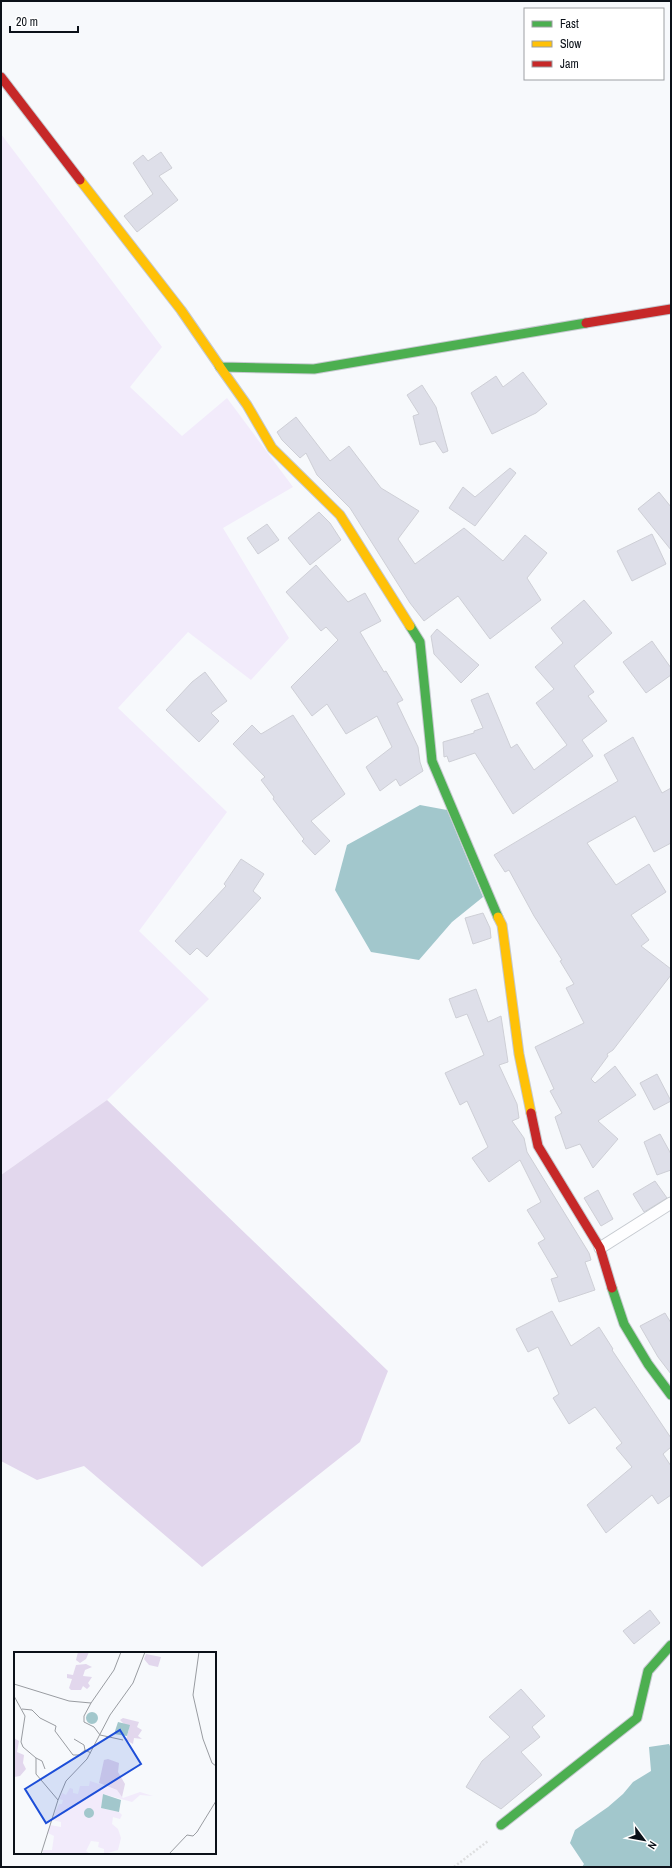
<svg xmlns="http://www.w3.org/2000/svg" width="672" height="1868" viewBox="0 0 672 1868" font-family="'Archivo Narrow',sans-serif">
	<rect width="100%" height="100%" fill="#f7f9fc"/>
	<path fill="#f2ebfb" d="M 1,134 L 162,347 L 130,387 L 182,436 L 227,398 L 293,487 L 223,528 L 289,638 L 251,680 L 188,632 L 118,708 L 227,812 L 139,931 L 209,999 L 107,1100 L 1,1175 Z"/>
	<path fill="#e2d7ed" d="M 107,1100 L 388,1371 L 360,1442 L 202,1567 L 84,1466 L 37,1480 L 1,1461 L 1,1175 Z"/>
	<g fill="#a2c7cc">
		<path d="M 420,805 L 447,810 L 483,897 L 452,922 L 419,960 L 371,952 L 335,890 L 347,845 Z"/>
		<path d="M 669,1744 L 671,1748 L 671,1867 L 582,1867 L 584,1864 L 570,1843 L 575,1830 L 608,1807 L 623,1794 L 633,1782 L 651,1771 L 649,1747 Z"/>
	</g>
	<g fill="#dedfe9" stroke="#cecfd6">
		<path d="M 161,152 L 172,168 L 159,176 L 178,200 L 137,232 L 124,216 L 153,194 L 133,163 L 143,155 L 148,161 Z"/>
		<path d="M 523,372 L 547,404 L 536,413 L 492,434 L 471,393 L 496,376 L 503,387 Z"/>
		<path d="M 422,385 L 436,407 L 448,451 L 443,453 L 435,441 L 420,445 L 413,416 L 419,414 L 407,395 Z"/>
		<path d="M 296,417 L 330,461 L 349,446 L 381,488 L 419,511 L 398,539 L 415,564 L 464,528 L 503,561 L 525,535 L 547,553 L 527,578 L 541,600 L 490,639 L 458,596 L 424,621 L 410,603 L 350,508 L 317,475 L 306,453 L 300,458 L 282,440 L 277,432 Z"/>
		<path d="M 510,468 L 516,473 L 475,526 L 449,508 L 463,487 L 475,497 Z"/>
		<path d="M 659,492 L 671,507 L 671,550 L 638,509 Z"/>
		<path d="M 319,512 L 330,523 L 341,540 L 310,565 L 288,538 Z"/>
		<path d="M 267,524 L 279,540 L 258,554 L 247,538 Z"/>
		<path d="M 652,534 L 666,564 L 632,581 L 617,551 Z"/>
		<path d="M 316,565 L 348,602 L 365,593 L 381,621 L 360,632 L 384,672 L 386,671 L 403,700 L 397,703 L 418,747 L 420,762 L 423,771 L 400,786 L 396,779 L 380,791 L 366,767 L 392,747 L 377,716 L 346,734 L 327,704 L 312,716 L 291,687 L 338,640 L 326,627 L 321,631 L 286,592 Z"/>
		<path d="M 584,600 L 612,633 L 574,666 L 594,692 L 588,696 L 607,721 L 582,740 L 593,756 L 513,814 L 475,753 L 449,762 L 447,756 L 444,757 L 443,742 L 474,733 L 474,731 L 483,728 L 471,700 L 488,693 L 511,748 L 517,744 L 534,770 L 567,745 L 536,703 L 554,689 L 535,667 L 563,643 L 551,628 Z"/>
		<path d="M 437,629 L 479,665 L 461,683 L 434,654 L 431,636 Z"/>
		<path d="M 652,641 L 671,668 L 671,675 L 646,693 L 623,662 Z"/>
		<path d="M 205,672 L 227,701 L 211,713 L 219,721 L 199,742 L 166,710 L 192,682 Z"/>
		<path d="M 293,715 L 345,794 L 311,821 L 330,841 L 315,855 L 302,841 L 304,839 L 273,799 L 274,797 L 261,780 L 265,777 L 233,744 L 252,725 L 261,734 Z"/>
		<path d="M 633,737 L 662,793 L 671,788 L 671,843 L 654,852 L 635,816 L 587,843 L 616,885 L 649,864 L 666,892 L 631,915 L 649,940 L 641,946 L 671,969 L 671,975 L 613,1050 L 607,1054 L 608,1056 L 591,1079 L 595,1083 L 615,1066 L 636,1095 L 598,1121 L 618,1139 L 593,1168 L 580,1144 L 566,1149 L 555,1117 L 562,1113 L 550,1091 L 554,1089 L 535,1047 L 584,1023 L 566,988 L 574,984 L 560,961 L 562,960 L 534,916 L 509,870 L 505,872 L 494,855 L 618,781 L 604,755 Z"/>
		<path d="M 241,859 L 264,874 L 253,891 L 261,898 L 207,957 L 197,948 L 190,955 L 175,941 L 226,886 L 224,884 Z"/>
		<path d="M 483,913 L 490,928 L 491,938 L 473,944 L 465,918 Z"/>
		<path d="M 476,989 L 488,1022 L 501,1016 L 508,1062 L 499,1065 L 517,1104 L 519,1118 L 512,1121 L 524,1138 L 527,1152 L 589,1253 L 591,1260 L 585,1262 L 595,1290 L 559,1302 L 551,1279 L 558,1277 L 538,1243 L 545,1239 L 527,1210 L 541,1202 L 520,1160 L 489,1182 L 472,1158 L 488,1147 L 467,1101 L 460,1105 L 445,1073 L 484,1055 L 467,1014 L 456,1018 L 449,999 Z"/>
		<path d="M 657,1074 L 671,1101 L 654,1110 L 640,1083 Z"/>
		<path d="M 660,1134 L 671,1154 L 671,1170 L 657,1175 L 644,1142 Z"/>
		<path d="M 655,1181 L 667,1198 L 644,1212 L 633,1194 Z"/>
		<path d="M 598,1190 L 613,1219 L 601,1226 L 584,1198 Z"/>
		<path d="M 552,1311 L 571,1346 L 599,1327 L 613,1349 L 612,1350 L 671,1438 L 671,1447 L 663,1454 L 671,1466 L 671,1495 L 658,1504 L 652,1495 L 606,1533 L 587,1505 L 632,1467 L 616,1448 L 622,1443 L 595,1407 L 569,1424 L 553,1398 L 559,1394 L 538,1347 L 528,1352 L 516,1329 Z"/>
		<path d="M 665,1313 L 671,1323 L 671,1374 L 658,1357 L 640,1326 Z"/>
		<path d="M 650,1610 L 660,1623 L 634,1644 L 623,1631 Z"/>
		<path d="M 521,1689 L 545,1716 L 532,1727 L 540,1737 L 521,1752 L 542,1775 L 501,1809 L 466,1787 L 482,1761 L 510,1737 L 489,1717 Z"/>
	</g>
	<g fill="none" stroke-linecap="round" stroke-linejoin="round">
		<g stroke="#c5c9cf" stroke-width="13">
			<path id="lane" d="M 600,1248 L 671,1203"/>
		</g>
		<g stroke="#c5c9cf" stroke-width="11">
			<g id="fast">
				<path d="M 219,365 L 220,367 L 314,369 L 586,323"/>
				<path d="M 410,626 L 420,642 L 432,761 L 498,917"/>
				<path d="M 612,1288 L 624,1324 L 648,1364 L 671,1395"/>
				<path d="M 501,1825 L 637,1718 L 648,1671 L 671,1645"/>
			</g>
		</g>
		<g stroke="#c5c9cf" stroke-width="11">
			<g id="slow">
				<path d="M 80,180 L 181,310 L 219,365"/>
				<path d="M 220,367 L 247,405 L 272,448 L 340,515 L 410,626"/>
				<path d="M 498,917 L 502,925 L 519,1054 L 531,1113"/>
			</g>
		</g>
		<g stroke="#c5c9cf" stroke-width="11">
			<g id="jam">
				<path d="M 1,77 L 80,180"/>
				<path d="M 586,323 L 671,309"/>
				<path d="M 531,1113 L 538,1146 L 600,1248 L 612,1288"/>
			</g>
		</g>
		<path stroke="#dedfe0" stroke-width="2.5" stroke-dasharray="2 2" stroke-linecap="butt" d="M 454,1867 L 488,1841"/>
		<use href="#lane" stroke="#fefeff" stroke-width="11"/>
		<use href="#fast" stroke="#4caf50" stroke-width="9"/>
		<use href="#slow" stroke="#ffc107" stroke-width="9"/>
		<use href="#jam" stroke="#c62828" stroke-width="9"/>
	</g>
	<g transform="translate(14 1652)">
		<rect width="202" height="202" fill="#f7f9fc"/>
		<path d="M 76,129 L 103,138 L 109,146 L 126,140 L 139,144 L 126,143 L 118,150 L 89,142 L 87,156 L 105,160 L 108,163 L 106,167 L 99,165 L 98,172 L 104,177 L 107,186 L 104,198 L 90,202 L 90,197 L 84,195 L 85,190 L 77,189 L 72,199 L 76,202 L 29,202 L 29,198 L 38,198 L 40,184 L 34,181 L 36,173 L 47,175 L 47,170 L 38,168 L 45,152 L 48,152 L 49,148 L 45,147 L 48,141 L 52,143 L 56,136 L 59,137 L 59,141 L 64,142 L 66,134 L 75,134 Z" fill="#f2ebfb"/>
		<path d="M 64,0 L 75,0 L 72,7 L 66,11 L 62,8 ZM 132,2 L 147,5 L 144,15 L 135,13 L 130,7 ZM 72,12 L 78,15 L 71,18 L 69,24 L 78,25 L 74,31 L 76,34 L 73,37 L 69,34 L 67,38 L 57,38 L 55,36 L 58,27 L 53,26 L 53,22 L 59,23 L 62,13 ZM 109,66 L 125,70 L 123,75 L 128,78 L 124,84 L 128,87 L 120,86 L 119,92 L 112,88 L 115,77 L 106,68 ZM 0,86 L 5,89 L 3,100 L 10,103 L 9,111 L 12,117 L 6,124 L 0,125 ZM 94,107 L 105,111 L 104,120 L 111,132 L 108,145 L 103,138 L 85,131 L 90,108 Z" fill="#e2d7ed"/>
		<path d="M72 66a6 6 0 1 1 12 0a6 6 0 1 1-12 0ZM 104,70 L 116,73 L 113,84 L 100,82 ZM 89,142 L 107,148 L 105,160 L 87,156 ZM70 161a5 5 0 1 1 10 0a5 5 0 1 1-10 0Z" fill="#a2c7cc"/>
		<path fill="none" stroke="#999ca1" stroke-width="1" d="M 107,0 L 100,18 L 77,51 L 70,64 L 70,70 L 80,75 L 86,83 L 109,88M 185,0 L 179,43 L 189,87 L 198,111 L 202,114M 0,32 L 55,49 L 77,51M 0,44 L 11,64 L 7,90 L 9,95 L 22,106 L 22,122 L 44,148 L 27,202M 8,57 L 18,58 L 26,66 L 42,74 L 41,79 L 59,103 L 65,103 L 71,98 L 77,101M 60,87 L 70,93 L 71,98M 22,106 L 28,109 L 31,117M 44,148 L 52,129 L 73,107 L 96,63 L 119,31 L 131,0M 155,202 L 173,183 L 179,184 L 183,180 L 202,149"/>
		<path fill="#1d4ed8" fill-opacity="0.15" stroke="#1d4ed8" stroke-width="2" d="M 106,78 L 127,112 L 32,171 L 11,137 Z"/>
		<rect width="202" height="202" fill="none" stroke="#0b1119" stroke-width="2"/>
	</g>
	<rect width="672" height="1868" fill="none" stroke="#0b1119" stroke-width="4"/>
	<rect x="524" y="8" width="140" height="72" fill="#ffffff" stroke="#9da0a3"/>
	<rect x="532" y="21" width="20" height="6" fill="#4caf50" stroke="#9da0a3"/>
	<text x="560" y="28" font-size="12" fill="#0b1119">Fast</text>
	<rect x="532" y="41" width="20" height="6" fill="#ffc107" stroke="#9da0a3"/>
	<text x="560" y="48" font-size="12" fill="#0b1119">Slow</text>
	<rect x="532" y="61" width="20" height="6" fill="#c62828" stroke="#9da0a3"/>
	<text x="560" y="68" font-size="12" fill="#0b1119">Jam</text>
	<g transform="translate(644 1840) rotate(122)" stroke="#ffffff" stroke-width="3" paint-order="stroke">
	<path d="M0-3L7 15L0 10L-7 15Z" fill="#0b1119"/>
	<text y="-6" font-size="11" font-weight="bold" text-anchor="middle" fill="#0b1119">N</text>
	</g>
	<path d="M10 26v6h68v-6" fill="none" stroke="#0b1119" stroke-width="2"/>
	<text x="16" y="26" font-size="12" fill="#0b1119" stroke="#ffffff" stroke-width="3" paint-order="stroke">20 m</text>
</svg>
